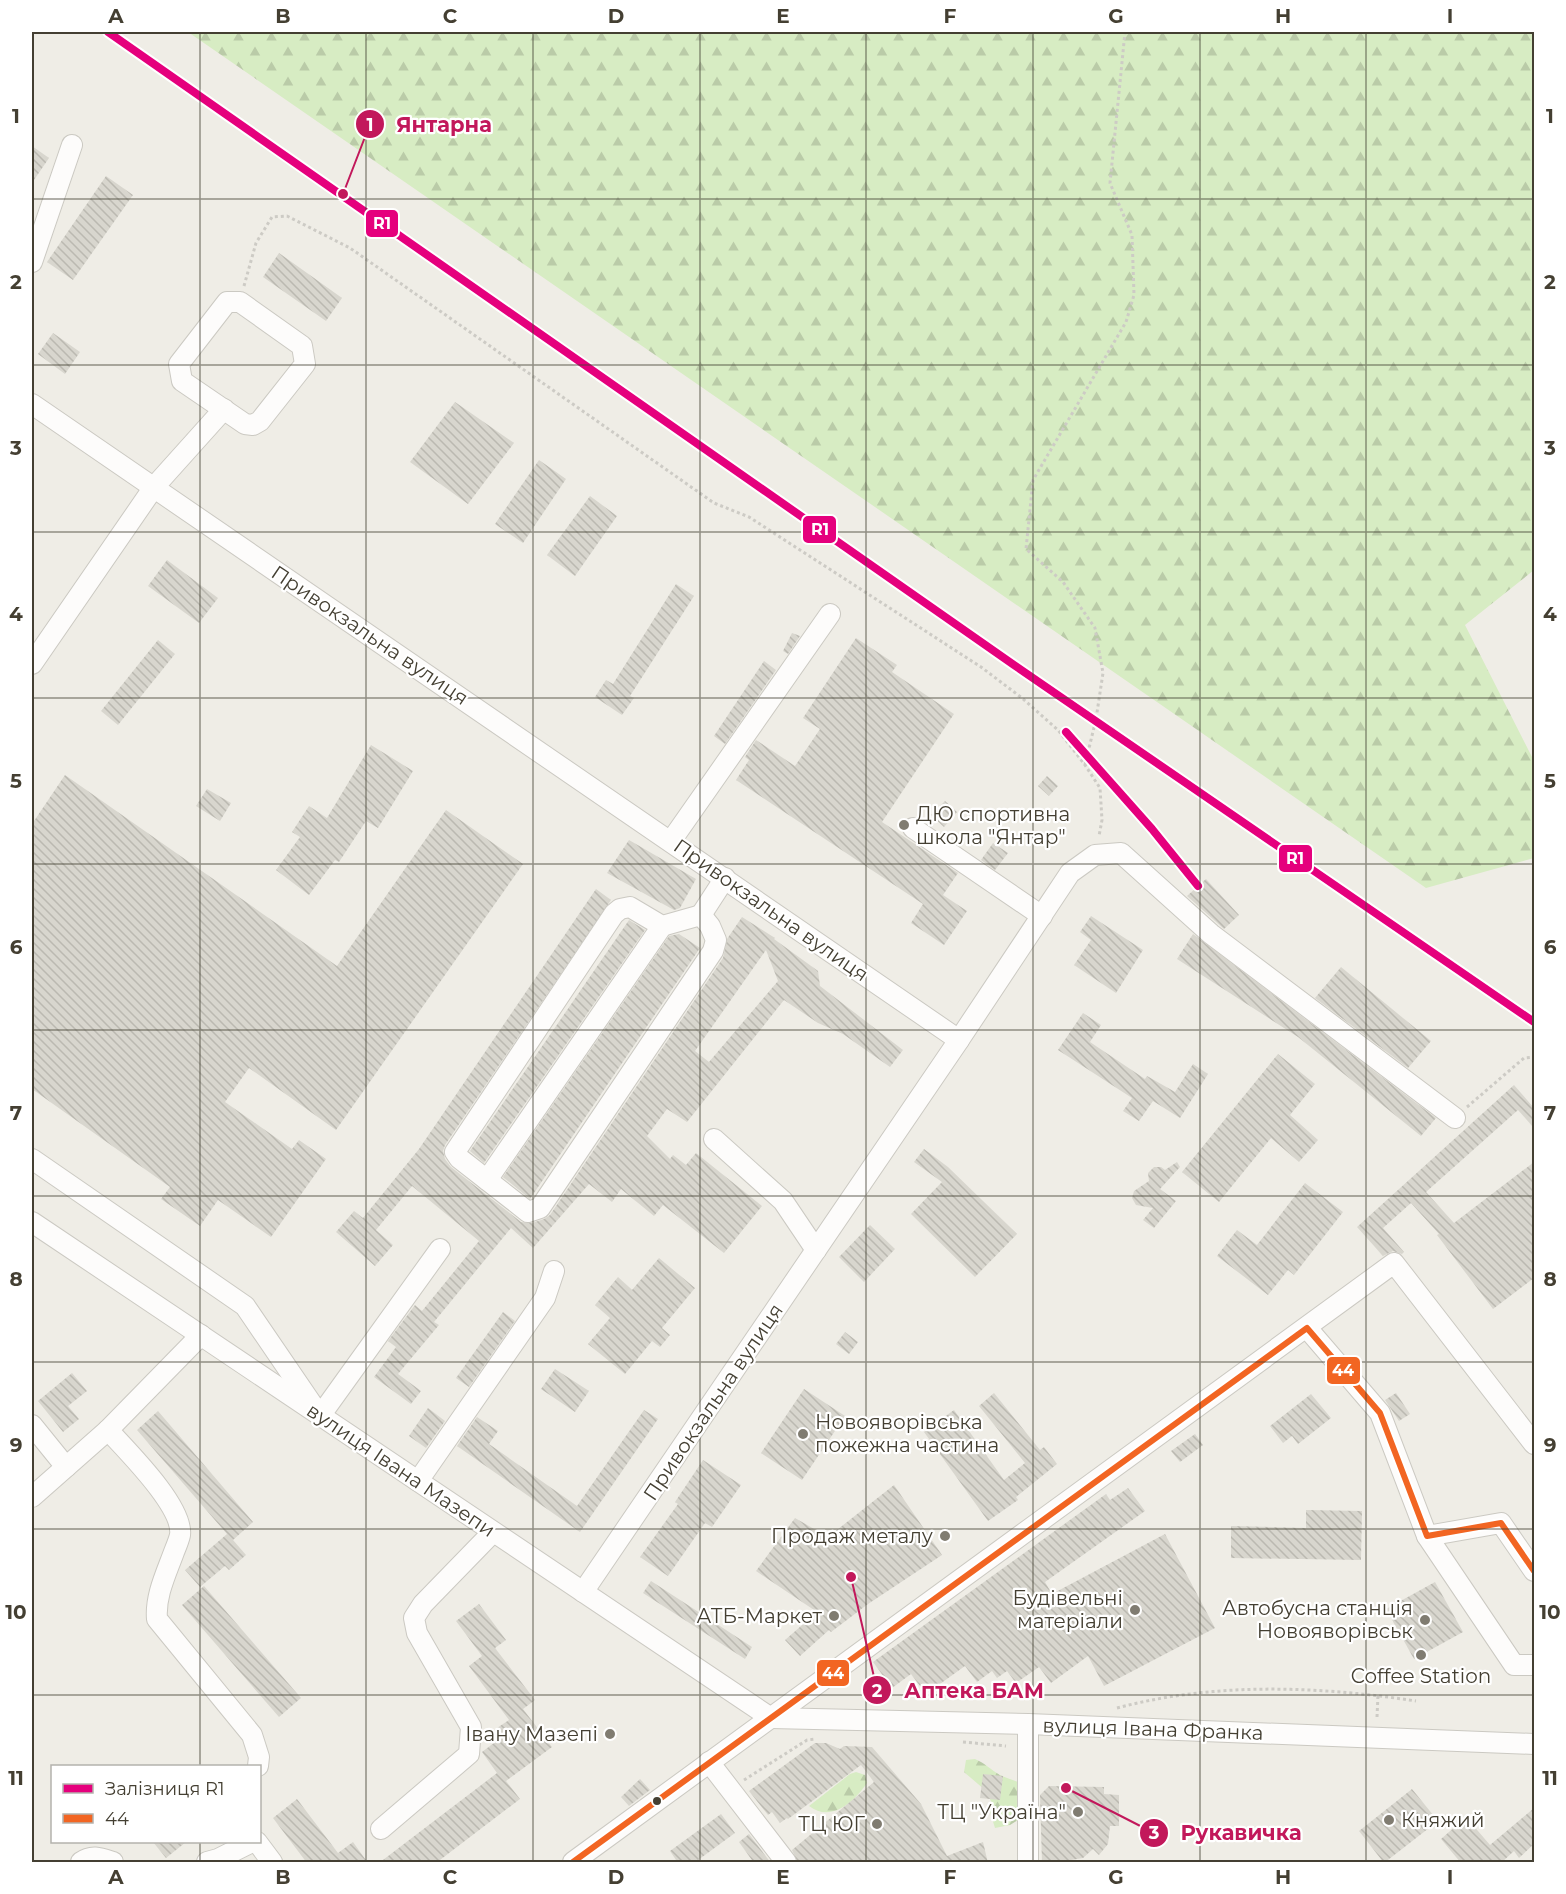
<svg xmlns="http://www.w3.org/2000/svg" width="1566" height="1894" viewBox="0 0 1566 1894" font-family="Montserrat,sans-serif">
	<defs>
		<pattern id="forest-firs" width="22" height="20" patternUnits="userSpaceOnUse" patternTransform="scale(1.5)"><rect width="22" height="20" fill="#d7ecc3"/><path d="M5 1l3.5 6h-7zM16 11l3.5 6h-7z" fill="#bacba8"/></pattern>
		<pattern id="building-back-hatch" width="6" height="6" patternUnits="userSpaceOnUse" patternTransform="scale(1.5)"><rect width="6" height="6" fill="#d8d6ce"/><path d="M-1 5l2 2M0 0l6 6M5-1l2 2" fill="none" stroke="#bbb9b1"/></pattern>
	</defs>
	<rect width="100%" height="100%" fill="#efede6"/>
	<g fill="url(#forest-firs)">
		<path d="M 188,32 L 1534,32 L 1534,570 L 1465,625 L 1534,761 L 1534,858 L 1426,888 Z"/>
		<path d="M 975,1759 C 985,1763 991,1770 1000,1775 C 1008,1779 1016,1780 1023,1785 L 1023,1817 L 1010,1825 L 995,1828 L 990,1812 L 991,1801 L 985,1790 L 964,1772 L 966,1760 Z"/>
		<path d="M 856,1772 L 865,1775 L 867,1783 C 854,1802 831,1823 809,1806 L 850,1774 Z"/>
	</g>
	<g fill="url(#building-back-hatch)" fill-rule="evenodd">
		<path d="M 32,146 L 49,158 L 32,183 Z"/>
		<path d="M 106,176 L 133,195 L 73,280 L 47,262 Z"/>
		<path d="M 279,253 L 342,298 L 326,321 L 263,277 Z"/>
		<path d="M 53,333 L 80,352 L 65,374 L 38,354 Z"/>
		<path d="M 455,402 L 514,443 L 468,504 L 410,462 Z"/>
		<path d="M 539,460 L 566,479 L 523,543 L 495,524 Z"/>
		<path d="M 590,496 L 617,516 L 575,576 L 547,555 Z"/>
		<path d="M 167,560 L 218,598 L 199,623 L 148,586 Z"/>
		<path d="M 676,584 L 694,596 L 630,696 L 634,698 L 622,715 L 595,697 L 606,680 L 613,684 Z"/>
		<path d="M 792,633 L 800,636 L 788,654 L 783,651 Z"/>
		<path d="M 856,638 L 897,665 L 892,672 L 954,714 L 882,822 L 958,873 L 943,895 L 967,911 L 944,945 L 911,923 L 923,904 L 736,780 L 749,760 L 745,757 L 756,740 L 795,766 L 820,729 L 803,718 Z"/>
		<path d="M 158,640 L 175,654 L 118,725 L 101,711 Z"/>
		<path d="M 764,661 L 776,670 L 725,744 L 714,736 Z"/>
		<path d="M 371,745 L 413,771 L 378,828 L 366,821 L 339,862 L 335,860 L 309,895 L 276,870 L 300,837 L 292,832 L 309,806 L 327,818 Z"/>
		<path d="M 65,775 L 337,966 L 446,810 L 523,864 L 336,1130 L 249,1068 L 225,1102 L 292,1149 L 299,1140 L 326,1159 L 271,1237 L 218,1200 L 200,1226 L 161,1199 L 170,1187 L 32,1089 L 32,824 Z"/>
		<path d="M 1047,776 L 1058,786 L 1049,796 L 1038,786 Z"/>
		<path d="M 207,789 L 231,803 L 220,821 L 196,806 Z"/>
		<path d="M 945,801 L 957,812 L 944,827 L 931,815 Z"/>
		<path d="M 629,840 L 696,879 L 680,908 L 674,910 L 607,873 Z"/>
		<path d="M 993,843 L 1008,853 L 995,870 L 981,860 Z"/>
		<path d="M 1206,879 L 1239,915 L 1224,929 L 1187,896 Z"/>
		<path d="M 596,889 L 611,900 L 445,1145 L 443,1151 L 445,1159 L 451,1167 L 521,1222 L 532,1223 L 544,1219 L 550,1215 L 723,958 L 727,939 L 742,917 L 775,938 L 774,939 L 818,971 L 820,986 L 903,1050 L 890,1067 L 843,1034 L 818,1023 L 784,1000 L 687,1122 L 667,1109 L 647,1136 L 670,1159 L 673,1155 L 686,1165 L 696,1153 L 762,1206 L 724,1253 L 663,1205 L 654,1216 L 621,1189 L 612,1202 L 589,1184 L 533,1248 L 511,1228 L 434,1322 L 439,1325 L 398,1374 L 421,1391 L 411,1404 L 374,1377 L 396,1347 L 388,1341 L 415,1305 L 422,1311 L 479,1241 L 412,1186 L 376,1230 L 393,1245 L 375,1266 L 336,1232 L 354,1211 L 363,1218 L 419,1149 ZM 766,950 L 778,981 L 709,1062 L 695,1051 Z"/>
		<path d="M 1091,916 L 1143,950 L 1116,993 L 1074,965 L 1091,940 L 1080,932 Z"/>
		<path d="M 629,920 L 645,930 L 484,1163 L 470,1151 Z"/>
		<path d="M 679,934 L 700,948 L 530,1199 L 503,1177 L 669,936 Z"/>
		<path d="M 1193,934 L 1436,1118 L 1421,1136 L 1298,1037 L 1177,959 Z"/>
		<path d="M 1341,967 L 1431,1041 L 1408,1068 L 1315,998 Z"/>
		<path d="M 1083,1013 L 1101,1025 L 1090,1042 L 1145,1079 L 1147,1076 L 1175,1092 L 1193,1064 L 1208,1074 L 1180,1118 L 1153,1101 L 1139,1121 L 1123,1111 L 1132,1098 L 1058,1050 Z"/>
		<path d="M 1278,1054 L 1315,1084 L 1290,1115 L 1318,1140 L 1299,1162 L 1271,1138 L 1219,1202 L 1182,1172 Z"/>
		<path d="M 1514,1085 L 1534,1108 L 1534,1128 L 1518,1110 L 1426,1192 L 1454,1223 L 1534,1162 L 1534,1278 L 1493,1309 L 1437,1235 L 1439,1234 L 1411,1203 L 1383,1228 L 1404,1252 L 1402,1254 L 1393,1251 L 1383,1256 L 1357,1227 Z"/>
		<path d="M 924,1149 L 948,1167 L 1017,1234 L 975,1277 L 911,1214 L 942,1182 L 914,1162 Z"/>
		<path d="M 1177,1162 L 1180,1167 L 1160,1189 L 1176,1201 L 1154,1228 L 1143,1220 L 1153,1208 L 1136,1205 L 1132,1198 L 1134,1191 L 1149,1181 L 1148,1173 L 1154,1167 L 1161,1167 L 1165,1170 Z"/>
		<path d="M 1305,1183 L 1343,1212 L 1294,1275 L 1288,1270 L 1268,1295 L 1217,1256 L 1237,1230 L 1257,1245 Z"/>
		<path d="M 870,1225 L 895,1249 L 864,1282 L 839,1257 Z"/>
		<path d="M 659,1258 L 695,1288 L 662,1328 L 670,1335 L 660,1347 L 652,1341 L 625,1374 L 588,1344 L 610,1318 L 595,1305 L 618,1277 L 632,1290 Z"/>
		<path d="M 503,1312 L 515,1321 L 469,1387 L 456,1378 Z"/>
		<path d="M 845,1332 L 858,1342 L 849,1354 L 836,1344 Z"/>
		<path d="M 555,1369 L 589,1391 L 575,1412 L 541,1389 Z"/>
		<path d="M 72,1373 L 87,1391 L 68,1406 L 79,1419 L 63,1432 L 38,1401 Z"/>
		<path d="M 804,1389 L 845,1416 L 802,1480 L 761,1453 Z"/>
		<path d="M 994,1393 L 1040,1450 L 1044,1447 L 1057,1464 L 1016,1497 L 1018,1500 L 988,1521 L 924,1432 L 954,1410 L 1004,1480 L 1025,1463 L 979,1406 Z"/>
		<path d="M 1396,1393 L 1410,1414 L 1399,1421 L 1385,1400 Z"/>
		<path d="M 1311,1394 L 1331,1418 L 1298,1444 L 1292,1436 L 1283,1443 L 1270,1426 Z"/>
		<path d="M 428,1408 L 445,1421 L 426,1448 L 409,1436 Z"/>
		<path d="M 644,1410 L 658,1419 L 580,1532 L 457,1446 L 477,1417 L 498,1431 L 489,1444 L 577,1506 Z"/>
		<path d="M 158,1411 L 253,1522 L 233,1540 L 246,1555 L 229,1570 L 225,1566 L 200,1587 L 185,1570 L 227,1534 L 137,1430 Z"/>
		<path d="M 1195,1434 L 1203,1445 L 1180,1462 L 1171,1451 Z"/>
		<path d="M 703,1460 L 741,1485 L 712,1527 L 705,1523 L 668,1576 L 640,1557 L 678,1504 L 675,1502 Z"/>
		<path d="M 894,1485 L 942,1555 L 868,1604 L 831,1632 L 829,1630 L 800,1656 L 785,1640 L 817,1612 L 756,1571 L 795,1518 L 828,1537 Z"/>
		<path d="M 1128,1488 L 1145,1511 L 1045,1582 L 1052,1594 L 1165,1534 L 1215,1628 L 1104,1686 L 1088,1656 L 1051,1683 L 1039,1667 L 1016,1683 L 1007,1671 L 997,1678 L 992,1671 L 977,1682 L 965,1666 L 926,1694 L 911,1674 L 892,1688 L 873,1662 L 1106,1494 L 1110,1500 Z"/>
		<path d="M 1306,1510 L 1362,1511 L 1361,1560 L 1231,1558 L 1231,1526 L 1306,1528 Z"/>
		<path d="M 651,1581 L 752,1647 L 745,1659 L 643,1593 Z"/>
		<path d="M 1435,1582 L 1463,1632 L 1414,1659 L 1386,1609 Z"/>
		<path d="M 204,1586 L 301,1698 L 279,1717 L 182,1605 Z"/>
		<path d="M 479,1604 L 506,1640 L 495,1648 L 535,1700 L 523,1709 L 552,1747 L 506,1781 L 520,1799 L 436,1863 L 379,1863 L 497,1773 L 482,1752 L 503,1736 L 497,1728 L 509,1720 L 469,1666 L 482,1656 L 456,1621 Z"/>
		<path d="M 815,1743 L 826,1743 L 840,1749 L 844,1746 L 872,1747 L 921,1804 L 947,1856 L 983,1842 L 988,1863 L 798,1863 L 792,1850 L 874,1782 L 861,1765 L 788,1819 L 787,1818 L 780,1823 L 772,1812 L 768,1815 L 749,1791 Z"/>
		<path d="M 983,1774 L 1003,1776 L 1000,1800 L 980,1798 Z"/>
		<path d="M 640,1779 L 650,1790 L 629,1806 L 621,1797 Z"/>
		<path d="M 1049,1786 L 1104,1787 L 1104,1794 L 1119,1795 L 1119,1826 L 1110,1826 L 1108,1844 L 1099,1855 L 1093,1849 L 1083,1858 L 1071,1860 L 1071,1863 L 1042,1863 L 1040,1795 Z"/>
		<path d="M 1412,1789 L 1438,1821 L 1384,1863 L 1359,1831 Z"/>
		<path d="M 297,1799 L 338,1853 L 353,1842 L 368,1863 L 307,1863 L 273,1818 Z"/>
		<path d="M 1534,1808 L 1534,1844 L 1519,1858 L 1514,1851 L 1501,1863 L 1461,1863 L 1441,1839 L 1466,1817 L 1490,1845 Z"/>
		<path d="M 721,1814 L 735,1833 L 694,1863 L 678,1863 L 670,1851 Z"/>
		<path d="M 749,1834 L 771,1863 L 754,1863 L 739,1842 Z"/>
		<path d="M 153,1842 L 186,1842 L 166,1858 Z"/>
	</g>
	<g fill="none" stroke-linecap="round" stroke-linejoin="round">
		<g stroke="#cbc9c2" stroke-width="22">
			<g id="minor">
				<path d="M 32,262 L 72,145"/>
				<path d="M 227,302 L 240,302 L 302,346 L 305,364 L 260,421 L 253,425 L 245,424 L 182,381 L 179,364 Z"/>
				<path d="M 32,404 L 959,1040 L 583,1592"/>
				<path d="M 32,664 L 154,487 L 224,409"/>
				<path d="M 913,828 L 1042,916"/>
				<path d="M 671,841 L 830,614"/>
				<path d="M 630,907 L 662,926 L 701,915 L 710,926 L 716,940 L 713,951 L 540,1208 L 528,1212 L 459,1158 L 455,1152 L 614,914 L 620,909 Z"/>
				<path d="M 701,915 L 725,878"/>
				<path d="M 959,1040 L 1070,873 L 1095,855 L 1121,853 L 1211,934 L 1455,1118"/>
				<path d="M 714,1139 L 783,1201 L 816,1250"/>
				<path d="M 32,1159 L 245,1306 L 320,1416 L 440,1249"/>
				<path d="M 487,1180 L 662,926"/>
				<path d="M 32,1222 L 771,1718"/>
				<path d="M 1307,1328 L 1380,1413 L 1427,1536 L 1514,1665 L 1534,1665"/>
				<path d="M 32,1425 L 66,1467"/>
				<path d="M 108,1430 C 127,1451 184,1507 180,1535 C 179,1540 176,1547 174,1552 C 166,1574 155,1596 157,1619 L 252,1735 L 259,1757 L 258,1766"/>
				<path d="M 418,1481 L 545,1298 L 554,1271"/>
				<path d="M 32,1497 L 108,1430 L 201,1335"/>
				<path d="M 1427,1536 L 1501,1523 L 1534,1571"/>
				<path d="M 771,1718 L 1028,1724 L 1534,1744"/>
				<path d="M 709,1762 L 786,1862"/>
				<path d="M 381,1829 L 469,1754 L 471,1727 L 417,1633 L 414,1618 L 423,1604 L 493,1532"/>
				<path d="M 257,1842 L 272,1862"/>
				<path d="M 81,1862 C 92,1854 101,1858 113,1862"/>
				<path d="M 207,1862 L 218,1859 L 252,1842"/>
				<path d="M 573,1862 L 1394,1263 L 1534,1444"/>
				<path d="M 1028,1862 L 1028,1724"/>
			</g>
		</g>
		<g stroke="#cdcbc5" stroke-width="3" stroke-dasharray="3 3" stroke-linecap="butt">
			<path d="M 244,286 L 256,243 L 272,217 L 287,216 L 350,248 L 714,503 L 749,517 L 981,667 L 1022,698 L 1058,730 L 1085,765 L 1100,788 L 1102,820 L 1099,836"/>
			<path d="M 1085,765 L 1096,719 L 1103,673 L 1095,628 L 1063,582 L 1026,549 L 1033,480 L 1126,322 L 1134,295 L 1132,235 L 1110,183 L 1125,32"/>
			<path d="M 1467,1107 L 1524,1058 L 1534,1057"/>
			<path d="M 1117,1708 C 1215,1682 1317,1686 1416,1701"/>
			<path d="M 1377,1717 L 1378,1695"/>
			<path d="M 963,1742 L 1006,1746"/>
			<path d="M 744,1780 L 807,1740 L 816,1739"/>
		</g>
		<use href="#minor" stroke="#fdfcfb" stroke-width="20"/>
		<g stroke="#fff" stroke-width="10">
			<path id="bus-1" d="M 573,1862 L 1307,1328 L 1380,1413 L 1427,1536 L 1501,1523 L 1534,1571"/>
		</g>
		<use href="#bus-1" stroke="#f26522" stroke-width="6"/>
		<g stroke="#fff" stroke-width="12">
			<g id="rail-1">
				<path d="M 108,32 L 1014,665 L 1534,1022"/>
				<path d="M 1066,732 L 1152,829 L 1198,886"/>
			</g>
		</g>
		<use href="#rail-1" stroke="#e5007d" stroke-width="8"/>
	</g>
	<path fill="none" stroke="#443f32" stroke-width="1.5" stroke-opacity="0.55" d="M 200,32 L 200,1766M 366,32 L 366,1862M 533,32 L 533,1862M 700,32 L 700,1862M 866,32 L 866,1862M 1033,32 L 1033,1862M 1200,32 L 1200,1862M 1366,32 L 1366,1862M 32,199 L 1534,199M 32,365 L 1534,365M 32,532 L 1534,532M 32,698 L 1534,698M 32,864 L 1534,864M 32,1030 L 1534,1030M 32,1196 L 1534,1196M 32,1362 L 1534,1362M 32,1529 L 1534,1529M 32,1695 L 1534,1695M 200,1842 L 200,1862"/>
	<g fill="#807c71" stroke="#fff" stroke-width="2">
		<circle cx="904" cy="825" r="6"/>
		<circle cx="803" cy="1434" r="6"/>
		<circle cx="945" cy="1536" r="6"/>
		<circle cx="1135" cy="1610" r="6"/>
		<circle cx="834" cy="1616" r="6"/>
		<circle cx="1425" cy="1620" r="6"/>
		<circle cx="1421" cy="1655" r="6"/>
		<circle cx="610" cy="1734" r="6"/>
		<circle cx="1078" cy="1812" r="6"/>
		<circle cx="1389" cy="1820" r="6"/>
		<circle cx="877" cy="1824" r="6"/>
	</g>
	<circle fill="#443f32" stroke="#fff" stroke-width="2" cx="657" cy="1801" r="5"/>
	<g text-anchor="middle" dominant-baseline="central" stroke-width="4.5" stroke-linejoin="round" paint-order="stroke">
		<g font-size="20" fill="#443f32" stroke="#fff">
			<text transform="translate(370 635) rotate(34)">Привокзальна вулиця</text>
			<text transform="translate(771 910) rotate(35)">Привокзальна вулиця</text>
			<text transform="translate(713 1402) rotate(-56)">Привокзальна вулиця</text>
			<text transform="translate(401 1470) rotate(34)">вулиця Івана Мазепи</text>
			<text transform="translate(1153 1729) rotate(2)">вулиця Івана Франка</text>
		</g>
		<g font-size="20" fill="#443f32" stroke="#fff" text-anchor="end">
			<text x="916" y="814" text-anchor="start">ДЮ спортивна<tspan x="916" dy="23">школа "Янтар"</tspan></text>
			<text x="815" y="1422" text-anchor="start">Новояворівська<tspan x="815" dy="23">пожежна частина</tspan></text>
			<text x="933" y="1536">Продаж металу</text>
			<text x="1123" y="1598">Будівельні<tspan x="1123" dy="23">матеріали</tspan></text>
			<text x="1413" y="1608">Автобусна станція<tspan x="1413" dy="23">Новояворівськ</tspan></text>
			<text x="822" y="1616">АТБ-Маркет</text>
			<text x="1421" y="1676" text-anchor="middle">Coffee Station</text>
			<text x="598" y="1734">Івану Мазепі</text>
			<text x="1066" y="1812">ТЦ "Україна"</text>
			<text x="1401" y="1820" text-anchor="start">Княжий</text>
			<text x="865" y="1824">ТЦ ЮГ</text>
		</g>
	</g>
	<path fill="none" stroke="#c2185b" stroke-width="2" d="M343 194L370 124M851 1577L877 1690M1066 1788L1154 1833"/>
	<g fill="#c2185b" stroke="#fff" stroke-width="2">
		<circle cx="343" cy="194" r="6"/>
		<circle cx="851" cy="1577" r="6"/>
		<circle cx="1066" cy="1788" r="6"/>
		<circle cx="370" cy="124" r="15"/>
		<circle cx="877" cy="1690" r="15"/>
		<circle cx="1154" cy="1833" r="15"/>
	</g>
	<g font-size="18" text-anchor="middle" font-weight="bold" fill="#fff">
		<text x="370" y="131">1</text>
		<text x="877" y="1697">2</text>
		<text x="1154" y="1839">3</text>
	</g>
	<g font-size="21" text-anchor="middle" font-weight="bold" fill="#c2185b" stroke="#fff" stroke-width="4.5" stroke-linejoin="round" paint-order="stroke">
		<text x="444" y="132">Янтарна</text>
		<text x="974" y="1698">Аптека БАМ</text>
		<text x="1241" y="1840">Рукавичка</text>
	</g>
	<g stroke="#fff" stroke-width="2">
		<rect x="365" y="209" width="34" height="29" rx="6" fill="#e5007d"/>
		<rect x="802" y="515" width="35" height="29" rx="6" fill="#e5007d"/>
		<rect x="1278" y="844" width="35" height="29" rx="6" fill="#e5007d"/>
		<rect x="1326" y="1356" width="35" height="29" rx="6" fill="#f26522"/>
		<rect x="816" y="1659" width="34" height="28" rx="6" fill="#f26522"/>
	</g>
	<g font-size="16" text-anchor="middle" font-weight="bold" fill="#fff">
		<text x="382" y="229">R1</text>
		<text x="820" y="535">R1</text>
		<text x="1295" y="864">R1</text>
		<text x="1343" y="1376">44</text>
		<text x="833" y="1679">44</text>
	</g>
	<rect width="1566" height="1894" fill="none" stroke="#ffffff" stroke-width="66"/>
	<rect x="51" y="1765" width="210" height="78" fill="#ffffff" stroke="#b4b2ad" stroke-width="1.5"/>
	<rect x="63" y="1784" width="30" height="9" fill="#e5007d" stroke="#b4b2ad" stroke-width="1.5"/>
	<text x="105" y="1795" font-size="18" fill="#443f32">Залізниця R1</text>
	<rect x="63" y="1814" width="30" height="9" fill="#f26522" stroke="#b4b2ad" stroke-width="1.5"/>
	<text x="105" y="1825" font-size="18" fill="#443f32">44</text>
	<rect x="33" y="33" width="1500" height="1828" fill="none" stroke="#443f32" stroke-width="2"/>
	<g font-size="20" text-anchor="middle" font-weight="bold" fill="#443f32">
		<text x="116" y="23">A</text>
		<text x="283" y="23">B</text>
		<text x="450" y="23">C</text>
		<text x="616" y="23">D</text>
		<text x="783" y="23">E</text>
		<text x="950" y="23">F</text>
		<text x="1116" y="23">G</text>
		<text x="1283" y="23">H</text>
		<text x="1450" y="23">I</text>
		<text x="16" y="123">1</text>
		<text x="1550" y="123">1</text>
		<text x="16" y="289">2</text>
		<text x="1550" y="289">2</text>
		<text x="16" y="455">3</text>
		<text x="1550" y="455">3</text>
		<text x="16" y="621">4</text>
		<text x="1550" y="621">4</text>
		<text x="16" y="788">5</text>
		<text x="1550" y="788">5</text>
		<text x="16" y="954">6</text>
		<text x="1550" y="954">6</text>
		<text x="16" y="1120">7</text>
		<text x="1550" y="1120">7</text>
		<text x="16" y="1286">8</text>
		<text x="1550" y="1286">8</text>
		<text x="16" y="1452">9</text>
		<text x="1550" y="1452">9</text>
		<text x="16" y="1619">10</text>
		<text x="1550" y="1619">10</text>
		<text x="16" y="1785">11</text>
		<text x="1550" y="1785">11</text>
		<text x="116" y="1884">A</text>
		<text x="283" y="1884">B</text>
		<text x="450" y="1884">C</text>
		<text x="616" y="1884">D</text>
		<text x="783" y="1884">E</text>
		<text x="950" y="1884">F</text>
		<text x="1116" y="1884">G</text>
		<text x="1283" y="1884">H</text>
		<text x="1450" y="1884">I</text>
	</g>
</svg>
